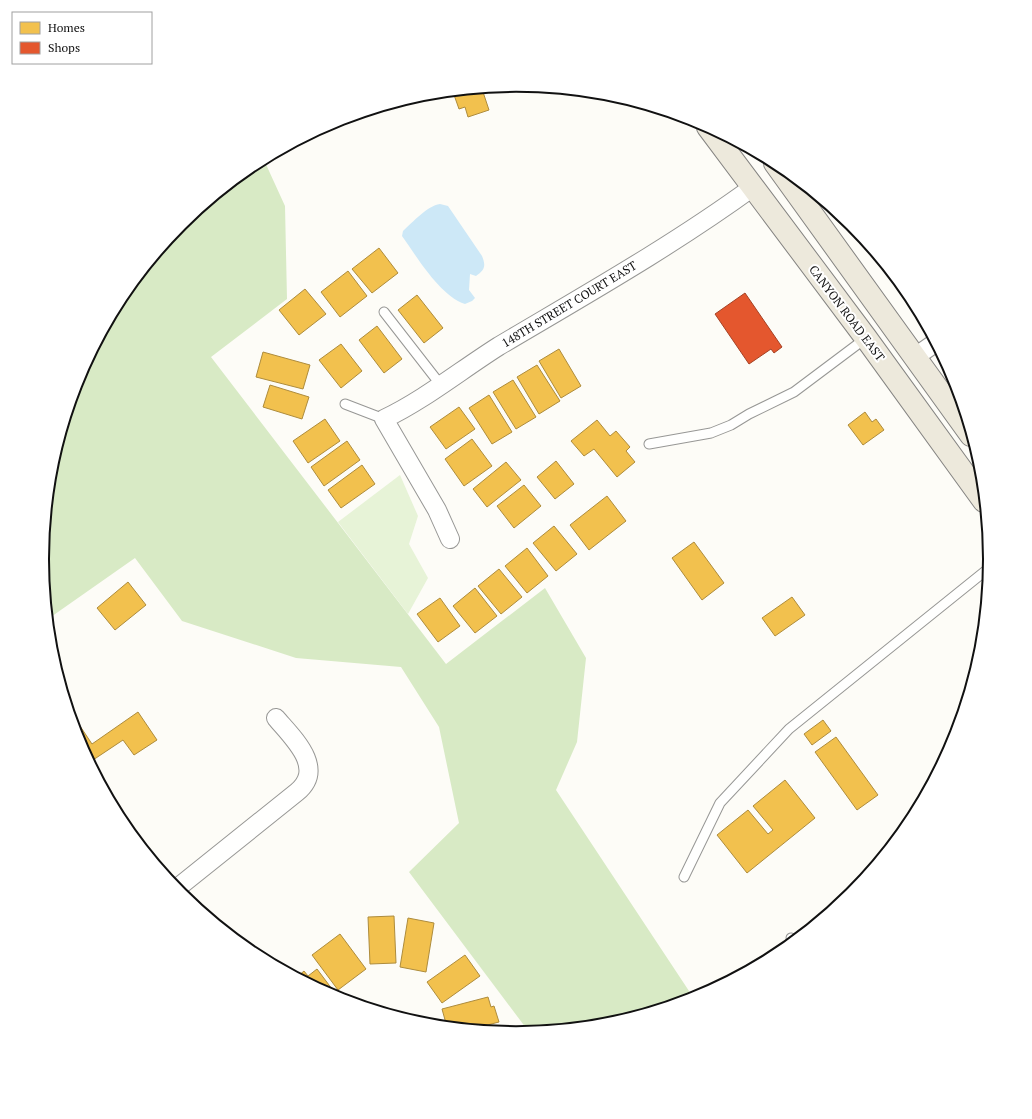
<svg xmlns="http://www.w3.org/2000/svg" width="1032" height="1119" viewBox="0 0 1032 1119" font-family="'PT Serif',serif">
	<rect width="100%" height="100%" fill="#fdfcf7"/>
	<path fill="#e7f3d7" d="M 400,475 L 418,516 L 409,544 L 428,578 L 408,614 L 338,522 Z"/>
	<path fill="#d8eac5" d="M 264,160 L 285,206 L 287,299 L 211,357 L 446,664 L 545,588 L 586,658 L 577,742 L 556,790 L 691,994 L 680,1003 L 608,1024 L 529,1032 L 409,872 L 459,823 L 439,727 L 401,667 L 296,658 L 182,621 L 135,558 L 48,619 L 42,559 L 51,467 L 78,378 L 122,296 L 181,224 L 253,165 Z"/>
	<path fill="#cde8f7" d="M 440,204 L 448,206 L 482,256 C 486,266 485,270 476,276 L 470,274 L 469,290 L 475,298 L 472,301 L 465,304 C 440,296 417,257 402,236 L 403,231 C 413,222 427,206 440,204 Z"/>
	<g fill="#f2c14e" stroke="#ae8c3c">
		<path d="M 482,89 L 489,110 L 468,117 L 465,107 L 459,109 L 453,92 Z"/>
		<path d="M 379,248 L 398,273 L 372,293 L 352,269 Z"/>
		<path d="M 348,271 L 367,296 L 340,317 L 321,292 Z"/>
		<path d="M 305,289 L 326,314 L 299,335 L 279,310 Z"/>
		<path d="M 417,295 L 443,328 L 424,343 L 398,310 Z"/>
		<path d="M 377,326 L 402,359 L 384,373 L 359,340 Z"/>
		<path d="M 341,344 L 362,371 L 341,388 L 319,360 Z"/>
		<path d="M 559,349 L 581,386 L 561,398 L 539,361 Z"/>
		<path d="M 263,352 L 310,365 L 303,389 L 256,377 Z"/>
		<path d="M 537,365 L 560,401 L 539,414 L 517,377 Z"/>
		<path d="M 513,380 L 536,417 L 516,429 L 493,392 Z"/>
		<path d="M 270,385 L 309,397 L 302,419 L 263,407 Z"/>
		<path d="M 489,395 L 512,432 L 492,444 L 469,408 Z"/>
		<path d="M 459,407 L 475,429 L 446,449 L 430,427 Z"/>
		<path d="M 865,412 L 872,422 L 876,419 L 884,430 L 863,445 L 848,425 Z"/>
		<path d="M 325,419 L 340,441 L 308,463 L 293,441 Z"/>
		<path d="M 597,420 L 610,436 L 616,431 L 630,447 L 626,451 L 635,462 L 617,477 L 594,449 L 584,456 L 571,441 Z"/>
		<path d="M 472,439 L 492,466 L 464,486 L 445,459 Z"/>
		<path d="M 347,441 L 360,460 L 324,486 L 311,467 Z"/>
		<path d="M 556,461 L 574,484 L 555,499 L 537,477 Z"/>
		<path d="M 506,462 L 521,480 L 487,507 L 473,489 Z"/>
		<path d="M 362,465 L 375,484 L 341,508 L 328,490 Z"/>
		<path d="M 524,485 L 541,506 L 514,528 L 497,506 Z"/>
		<path d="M 607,496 L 626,521 L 589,550 L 570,525 Z"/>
		<path d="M 554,526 L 577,554 L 556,571 L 533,543 Z"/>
		<path d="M 694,542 L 724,583 L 702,600 L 672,558 Z"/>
		<path d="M 527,548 L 548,576 L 527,593 L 505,566 Z"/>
		<path d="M 499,569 L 522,597 L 501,614 L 478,586 Z"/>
		<path d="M 128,582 L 146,605 L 115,630 L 97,608 Z"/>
		<path d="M 475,588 L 497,616 L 475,633 L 453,606 Z"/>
		<path d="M 792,597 L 805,615 L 775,636 L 762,618 Z"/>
		<path d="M 440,598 L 460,626 L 438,642 L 417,614 Z"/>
		<path d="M 68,708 L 92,744 L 138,712 L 157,740 L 134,755 L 123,740 L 90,762 L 78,741 Z"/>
		<path d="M 823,720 L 831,731 L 812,745 L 804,734 Z"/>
		<path d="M 836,737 L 878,795 L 857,810 L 815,752 Z"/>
		<path d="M 785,780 L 815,818 L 747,873 L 717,835 L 748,810 L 768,834 L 773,830 L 753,806 Z"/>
		<path d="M 394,916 L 396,963 L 370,964 L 368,917 Z"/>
		<path d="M 408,918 L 434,923 L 426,972 L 400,967 Z"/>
		<path d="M 340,934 L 366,969 L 338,990 L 312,955 Z"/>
		<path d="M 465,955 L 480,976 L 442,1003 L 427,982 Z"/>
		<path d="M 317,969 L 338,997 L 337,998 L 297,977 L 304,971 L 308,976 Z"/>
		<path d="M 488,997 L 491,1007 L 494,1006 L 499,1022 L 472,1029 L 447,1027 L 442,1009 Z"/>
	</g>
	<path fill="#e4572e" stroke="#a54225" d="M 745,293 L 782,347 L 774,353 L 771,349 L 749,364 L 715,314 Z"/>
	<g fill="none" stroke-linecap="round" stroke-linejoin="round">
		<g stroke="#979795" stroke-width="11">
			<g id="service">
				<path d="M 384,312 L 440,384"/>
				<path d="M 345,404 L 384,419"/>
				<path d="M 649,444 L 711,433 L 731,425 L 749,414 L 794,392 L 866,338"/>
				<path d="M 684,877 L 720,803 L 789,729 L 989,568"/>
				<path d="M 791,938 L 794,942"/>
			</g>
		</g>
		<g stroke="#979795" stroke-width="20">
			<g id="minor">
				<path d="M 915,357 L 935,343"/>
				<path d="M 450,539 L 437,510 L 384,419 C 424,400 461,370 499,346 C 585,295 672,246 753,187"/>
				<path d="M 176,889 L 297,792 C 326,768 293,738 276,718"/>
			</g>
		</g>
		<g stroke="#858482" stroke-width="24">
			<g id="primary">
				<path d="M 708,127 L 866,338 L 984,501"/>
				<path d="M 775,163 L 971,435"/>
			</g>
		</g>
		<use href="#service" stroke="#fffffe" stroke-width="9"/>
		<use href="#minor" stroke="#fffffe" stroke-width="18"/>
		<use href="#primary" stroke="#ede9dc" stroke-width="22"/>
	</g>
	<g text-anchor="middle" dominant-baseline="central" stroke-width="4" stroke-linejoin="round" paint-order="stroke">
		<g font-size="12" fill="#111" stroke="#fff">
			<text transform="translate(569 304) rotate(-31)">148TH STREET COURT EAST</text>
			<text transform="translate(847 313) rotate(53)">CANYON ROAD EAST</text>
		</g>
	</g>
	<path d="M0 0H1032V1119H0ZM49 559a467 467 0 1 1 934 0a467 467 0 1 1-934 0Z" fill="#fff" fill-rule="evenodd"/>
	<path fill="none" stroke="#111" stroke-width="2" d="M49 559a467 467 0 1 1 934 0a467 467 0 1 1-934 0Z"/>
	<rect x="12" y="12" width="140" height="52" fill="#ffffff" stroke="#a0a0a0"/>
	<rect x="20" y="22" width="20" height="12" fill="#f2c14e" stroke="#a0a0a0"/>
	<text x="48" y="32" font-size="12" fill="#111111">Homes</text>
	<rect x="20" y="42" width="20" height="12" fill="#e4572e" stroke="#a0a0a0"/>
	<text x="48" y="52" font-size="12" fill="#111111">Shops</text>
</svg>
